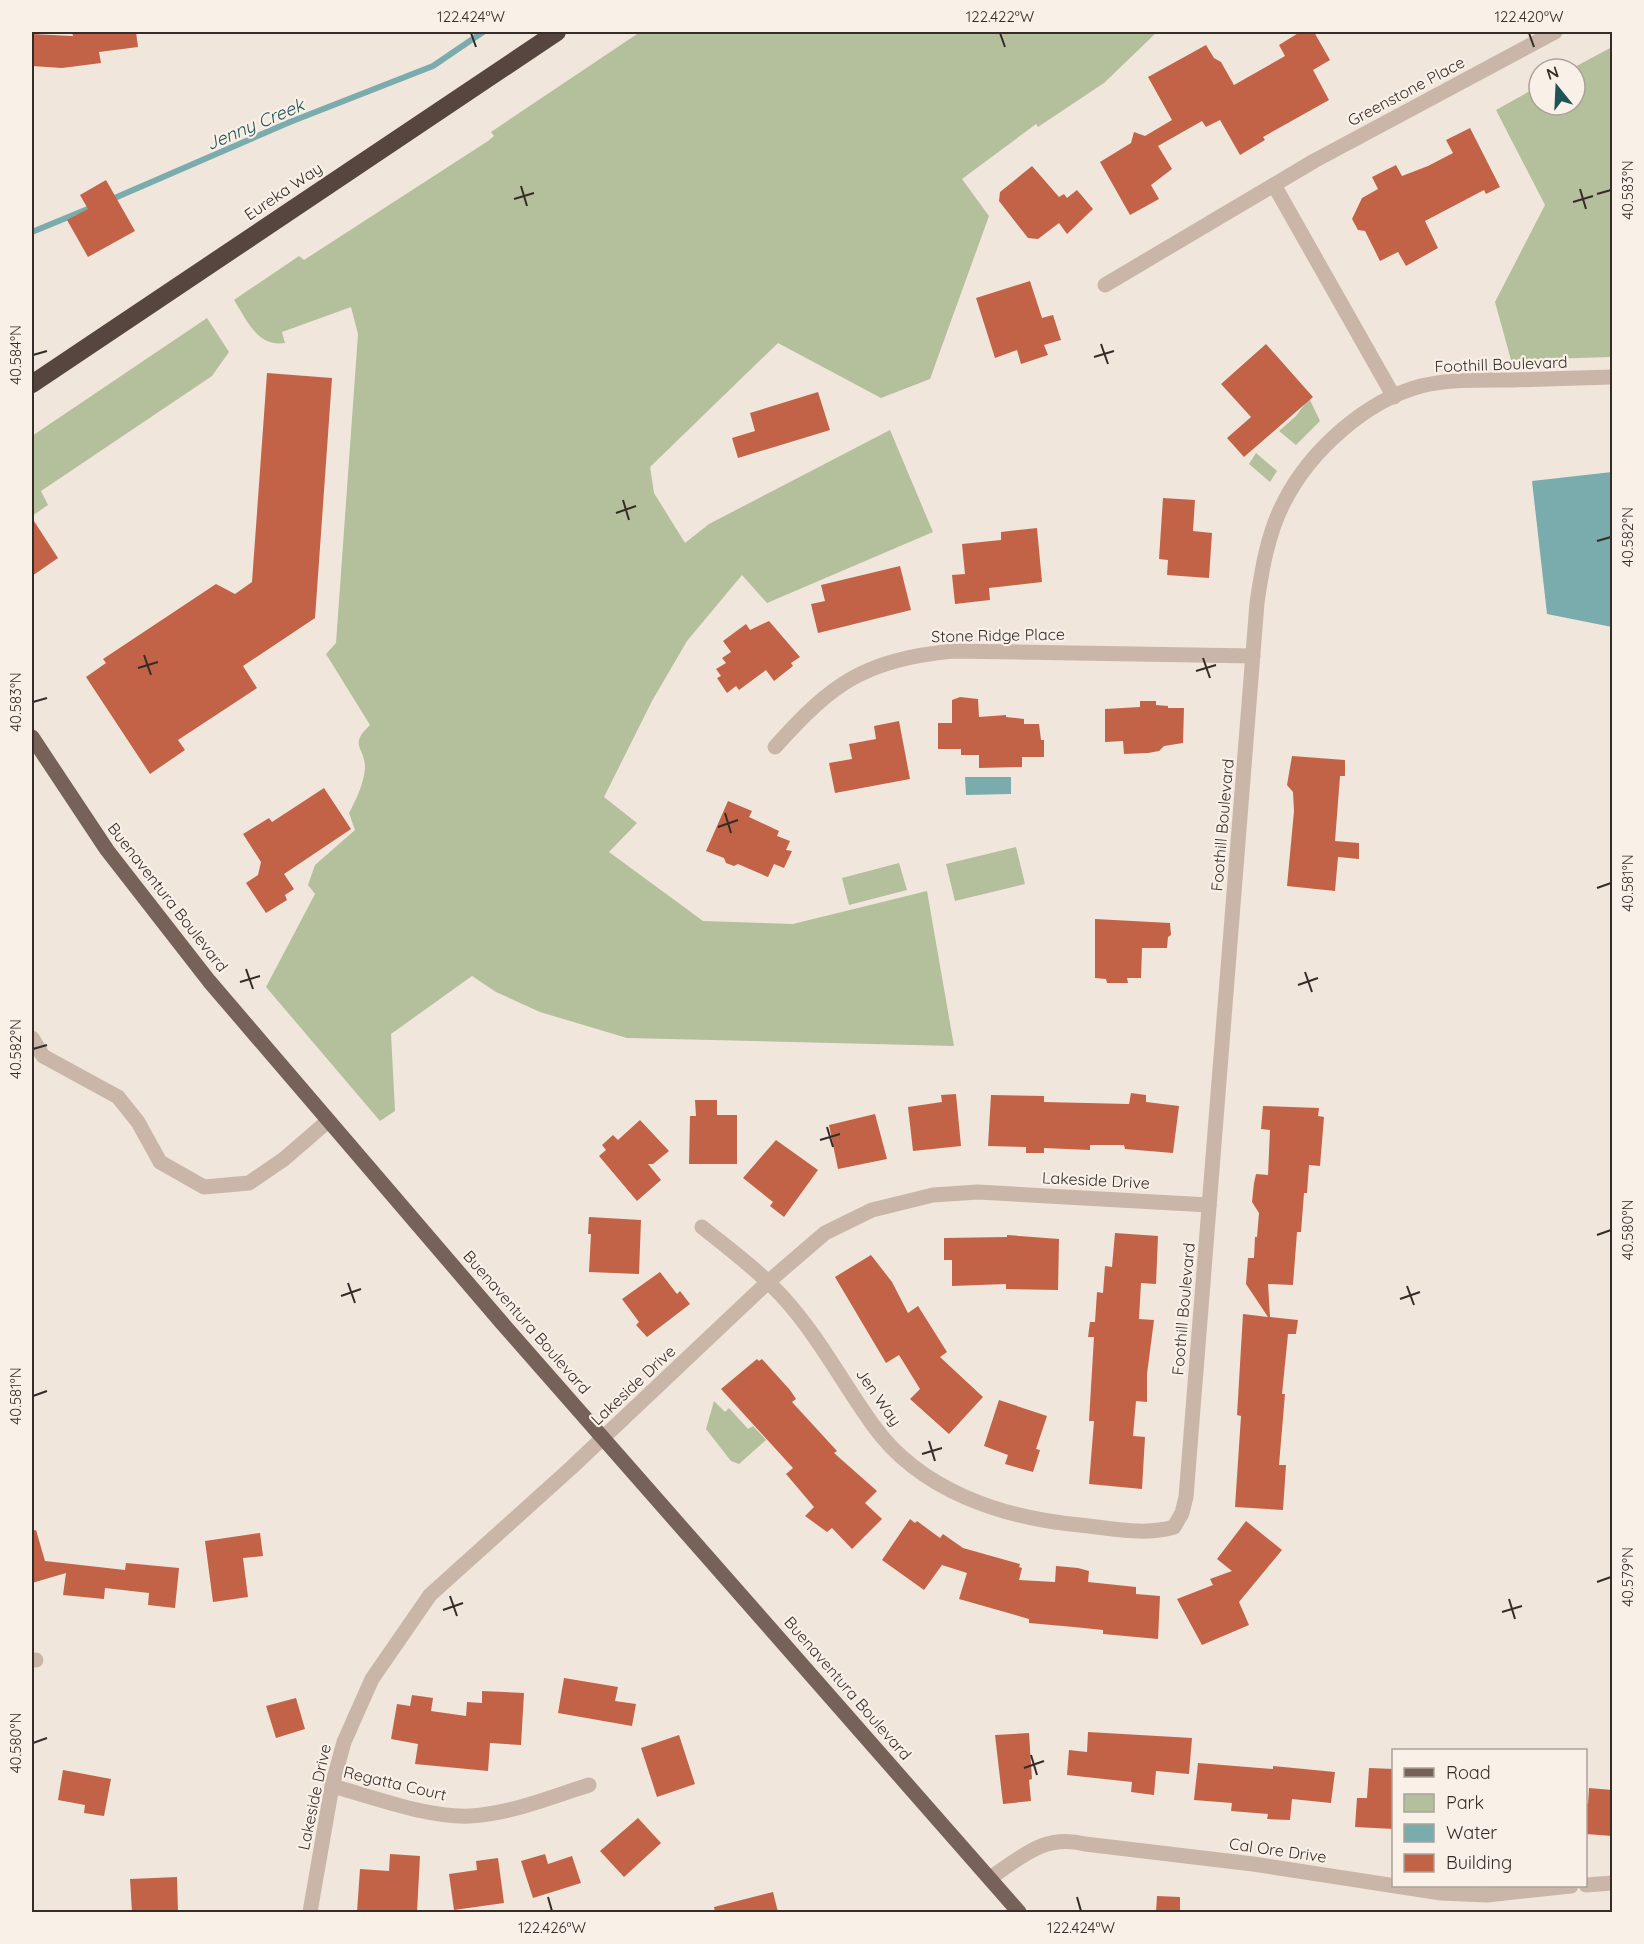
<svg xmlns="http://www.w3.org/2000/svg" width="1644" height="1944" viewBox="0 0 1644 1944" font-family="Quicksand,sans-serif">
	<rect width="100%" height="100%" fill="#f1e6db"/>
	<g fill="#b4bf9c">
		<path d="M 640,32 L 1157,32 L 1104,83 L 1038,127 L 1036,124 L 962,179 L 989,216 L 930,379 L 881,398 L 778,343 L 650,467 L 654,493 L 685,543 L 709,524 L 890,430 L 933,532 L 767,603 L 742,575 L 687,641 L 652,701 L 604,797 L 637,823 L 609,852 L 703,921 L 793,924 L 927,891 L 954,1046 L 627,1038 L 540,1012 L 496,992 L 472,976 L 391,1034 L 395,1111 L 380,1121 L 266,987 L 315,894 L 308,885 L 315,865 L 355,830 L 349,813 C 356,800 364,783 365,768 C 365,746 348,746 370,725 L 326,654 L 336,643 L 358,334 L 351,307 L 282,332 L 285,343 C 257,347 247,320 234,300 L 299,256 L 304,260 L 488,141 L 494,136 L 491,132 Z"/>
		<path d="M 1612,47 L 1612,357 L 1511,360 L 1495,302 L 1545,205 L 1496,110 L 1539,86 L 1539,105 L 1575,105 L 1575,69 L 1571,69 Z"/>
		<path d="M 207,318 L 229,352 L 212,376 L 41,491 L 48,505 L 32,516 L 32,436 Z"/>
		<path d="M 1309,398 L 1320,421 L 1296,445 L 1279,431 L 1296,416 Z"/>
		<path d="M 1256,453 L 1277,471 L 1270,482 L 1249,464 Z"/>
		<path d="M 1016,847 L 1025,884 L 955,901 L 946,864 Z"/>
		<path d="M 899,863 L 907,890 L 849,905 L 842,878 Z"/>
		<path d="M 714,1401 L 725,1412 L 729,1408 L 748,1429 L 753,1426 L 766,1440 L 739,1464 L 731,1461 L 706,1429 Z"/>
	</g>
	<g fill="#7bacad">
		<path d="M 1612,472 L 1612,627 L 1547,614 L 1532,481 Z"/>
		<path d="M 965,777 L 1011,777 L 1011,794 L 966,795 Z"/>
	</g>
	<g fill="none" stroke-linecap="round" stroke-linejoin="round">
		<g stroke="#7bacad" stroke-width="6">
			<path d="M 110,200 L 290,122 L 433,66 L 483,32"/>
			<path d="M 32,232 L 95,206"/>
		</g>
	</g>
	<g fill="#c26348">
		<path d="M 72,32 L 136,32 L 138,47 L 99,52 L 101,63 L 62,68 L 32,66 L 32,34 L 73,36 Z"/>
		<path d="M 1300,32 L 1314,32 L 1330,60 L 1313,70 L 1329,100 L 1263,137 L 1265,140 L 1240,155 L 1220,120 L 1206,127 L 1202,121 L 1158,146 L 1172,169 L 1151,185 L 1159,199 L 1130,215 L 1100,162 L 1131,143 L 1134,132 L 1145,136 L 1172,120 L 1148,77 L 1206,45 L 1214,58 L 1221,62 L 1234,85 L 1285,56 L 1279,45 Z"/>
		<path d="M 1470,128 L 1500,187 L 1486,194 L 1484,190 L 1425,221 L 1438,248 L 1406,266 L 1398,252 L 1380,261 L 1365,231 L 1358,230 L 1352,219 L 1362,198 L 1378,189 L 1372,177 L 1396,165 L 1402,176 L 1428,166 L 1453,153 L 1446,140 Z"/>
		<path d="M 1032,166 L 1059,197 L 1064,194 L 1067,198 L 1077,190 L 1093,209 L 1067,234 L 1059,223 L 1038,239 L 1028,238 L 999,201 L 1000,192 Z"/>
		<path d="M 106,180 L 135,231 L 88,257 L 67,220 L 88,209 L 80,195 Z"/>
		<path d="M 1030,281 L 1042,318 L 1053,315 L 1061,340 L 1044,345 L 1048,355 L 1021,364 L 1017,350 L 995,358 L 976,298 Z"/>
		<path d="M 1266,344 L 1313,397 L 1244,457 L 1227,438 L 1251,417 L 1221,384 Z"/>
		<path d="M 267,373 L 332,378 L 315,618 L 243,666 L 257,688 L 178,740 L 185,750 L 150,774 L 86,677 L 106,663 L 103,659 L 216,584 L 235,594 L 252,582 Z"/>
		<path d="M 818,392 L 830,430 L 738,458 L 732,438 L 755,431 L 750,413 Z"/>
		<path d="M 1163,498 L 1195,500 L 1193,531 L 1212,533 L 1209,578 L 1167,575 L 1168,560 L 1159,559 Z"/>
		<path d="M 32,518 L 58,558 L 32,576 Z"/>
		<path d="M 1037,528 L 1042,582 L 989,588 L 990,600 L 955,604 L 952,575 L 965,574 L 962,544 L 1001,540 L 1001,532 Z"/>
		<path d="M 900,566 L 911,610 L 818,633 L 811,604 L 825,601 L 821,585 Z"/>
		<path d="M 769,621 L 800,657 L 791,663 L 793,666 L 774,681 L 766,670 L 739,690 L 736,686 L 727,693 L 717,678 L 721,676 L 716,669 L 726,663 L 722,658 L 731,652 L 723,641 L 746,624 L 750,630 Z"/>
		<path d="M 960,697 L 978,699 L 979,717 L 1006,715 L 1006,717 L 1024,719 L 1024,724 L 1039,724 L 1041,740 L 1044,740 L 1044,757 L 1022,757 L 1022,767 L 979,768 L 979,755 L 961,755 L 961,749 L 938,749 L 938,723 L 952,723 L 952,700 Z"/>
		<path d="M 1140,701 L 1156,701 L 1156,705 L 1168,706 L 1168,708 L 1184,708 L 1183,743 L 1164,746 L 1159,751 L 1148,753 L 1124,754 L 1123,741 L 1105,742 L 1105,709 L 1140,707 Z"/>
		<path d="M 899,721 L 910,779 L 835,793 L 829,763 L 852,759 L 849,744 L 876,739 L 874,726 Z"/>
		<path d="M 1292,756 L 1345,760 L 1345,776 L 1340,776 L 1335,841 L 1359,843 L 1359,859 L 1338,857 L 1335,891 L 1287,886 L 1294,811 L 1293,792 L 1287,785 Z"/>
		<path d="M 324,788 L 351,829 L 284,874 L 294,889 L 285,895 L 287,900 L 266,913 L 246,883 L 258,875 L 261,862 L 243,834 L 269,818 L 272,822 Z"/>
		<path d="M 728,801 L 752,811 L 749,817 L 779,831 L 777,836 L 790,841 L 786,850 L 792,851 L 784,868 L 774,864 L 768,877 L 738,864 L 734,866 L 726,863 L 724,858 L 706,851 Z"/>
		<path d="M 1095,919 L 1170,923 L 1171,935 L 1168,937 L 1167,948 L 1142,948 L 1141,978 L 1127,978 L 1128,983 L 1107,983 L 1106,979 L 1095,978 Z"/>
		<path d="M 1131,1093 L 1146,1095 L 1146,1102 L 1179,1106 L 1173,1153 L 1125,1149 L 1124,1145 L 1090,1145 L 1090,1150 L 1044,1148 L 1044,1153 L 1026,1153 L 1026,1147 L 988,1146 L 991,1095 L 1044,1096 L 1044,1102 L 1129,1104 Z"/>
		<path d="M 956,1094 L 961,1146 L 913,1151 L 908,1107 L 942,1102 L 941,1095 Z"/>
		<path d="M 695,1100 L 717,1100 L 717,1115 L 737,1115 L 737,1164 L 689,1164 L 690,1116 L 696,1116 Z"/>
		<path d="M 1263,1106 L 1319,1108 L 1318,1116 L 1324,1117 L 1320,1166 L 1309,1165 L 1307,1193 L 1304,1193 L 1301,1232 L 1297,1232 L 1293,1285 L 1268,1284 L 1270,1317 L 1298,1320 L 1296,1334 L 1288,1334 L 1282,1394 L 1285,1394 L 1279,1465 L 1286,1465 L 1283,1510 L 1235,1507 L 1241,1416 L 1237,1415 L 1243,1314 L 1268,1317 L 1246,1284 L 1248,1258 L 1254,1258 L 1255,1237 L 1257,1237 L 1259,1213 L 1252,1202 L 1254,1183 L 1256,1174 L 1268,1175 L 1270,1130 L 1261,1129 Z"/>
		<path d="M 875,1114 L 887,1159 L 838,1169 L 829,1125 Z"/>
		<path d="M 640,1120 L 669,1151 L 653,1164 L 648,1164 L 661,1180 L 637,1201 L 599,1156 L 606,1150 L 602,1145 L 613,1135 L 618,1140 Z"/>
		<path d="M 776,1140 L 818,1170 L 784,1217 L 770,1206 L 773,1202 L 743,1178 Z"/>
		<path d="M 589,1217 L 641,1220 L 639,1274 L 589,1272 L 591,1234 L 588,1234 Z"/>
		<path d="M 1115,1233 L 1158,1236 L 1156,1284 L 1141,1283 L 1139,1319 L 1154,1320 L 1147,1374 L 1147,1402 L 1136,1401 L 1133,1436 L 1145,1437 L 1142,1489 L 1089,1484 L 1094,1421 L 1089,1421 L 1094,1337 L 1088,1337 L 1090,1322 L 1095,1322 L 1097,1292 L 1103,1293 L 1105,1266 L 1112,1267 Z"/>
		<path d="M 1007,1235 L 1059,1239 L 1058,1290 L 1006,1289 L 1006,1284 L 952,1286 L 952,1260 L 944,1260 L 944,1238 L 1007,1237 Z"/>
		<path d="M 871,1255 L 892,1282 L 908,1313 L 918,1306 L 947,1352 L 940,1357 L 983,1397 L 949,1434 L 910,1399 L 920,1389 L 899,1355 L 886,1363 L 835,1277 Z"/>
		<path d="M 660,1272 L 677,1294 L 680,1291 L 690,1304 L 647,1337 L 636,1325 L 639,1322 L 622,1299 Z"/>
		<path d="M 757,1359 L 759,1361 L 762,1359 L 790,1390 L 796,1399 L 792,1402 L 837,1451 L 834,1453 L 877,1491 L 865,1503 L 882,1519 L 852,1549 L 832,1528 L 827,1532 L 805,1516 L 814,1507 L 786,1474 L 793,1468 L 721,1389 Z"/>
		<path d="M 999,1400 L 1047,1416 L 1036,1449 L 1040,1450 L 1033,1472 L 1005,1464 L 1008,1455 L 984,1446 Z"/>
		<path d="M 910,1519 L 915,1523 L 917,1521 L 940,1538 L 943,1534 L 963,1548 L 1020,1564 L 1019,1567 L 1022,1568 L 1019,1580 L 1055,1582 L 1056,1566 L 1078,1568 L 1089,1571 L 1088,1582 L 1136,1587 L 1136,1594 L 1160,1596 L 1158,1639 L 1103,1634 L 1103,1630 L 1074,1627 L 1029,1623 L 1029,1619 L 959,1599 L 967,1573 L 942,1565 L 924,1590 L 882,1560 Z"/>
		<path d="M 1246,1521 L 1282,1550 L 1239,1602 L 1249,1625 L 1202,1645 L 1177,1599 L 1213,1585 L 1210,1579 L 1232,1571 L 1217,1559 Z"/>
		<path d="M 36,1530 L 45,1561 L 125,1570 L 126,1563 L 179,1568 L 175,1608 L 148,1605 L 149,1593 L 105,1588 L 104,1599 L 63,1595 L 66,1573 L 32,1583 L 32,1531 Z"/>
		<path d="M 260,1533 L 263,1556 L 243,1558 L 248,1597 L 213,1602 L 205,1541 Z"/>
		<path d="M 564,1678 L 618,1687 L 615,1701 L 636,1704 L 632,1726 L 558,1713 Z"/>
		<path d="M 482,1691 L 524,1693 L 521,1745 L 490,1743 L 488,1771 L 415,1764 L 418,1744 L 391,1739 L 397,1704 L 410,1706 L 412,1695 L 433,1698 L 431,1711 L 466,1716 L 467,1702 L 482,1703 Z"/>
		<path d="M 296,1698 L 305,1729 L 276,1738 L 266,1706 Z"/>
		<path d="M 1088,1732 L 1192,1738 L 1189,1774 L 1156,1771 L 1154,1795 L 1131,1792 L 1132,1782 L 1067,1775 L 1069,1750 L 1087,1752 Z"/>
		<path d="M 1029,1733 L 1032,1779 L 1029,1780 L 1031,1801 L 1003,1804 L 995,1735 Z"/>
		<path d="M 679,1735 L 695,1784 L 657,1797 L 641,1748 Z"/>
		<path d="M 1198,1763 L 1273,1769 L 1273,1766 L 1335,1772 L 1331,1803 L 1292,1799 L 1290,1820 L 1267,1819 L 1268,1814 L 1231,1811 L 1232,1803 L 1194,1800 Z"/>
		<path d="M 1369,1768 L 1394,1769 L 1394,1829 L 1355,1827 L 1357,1798 L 1367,1798 Z"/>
		<path d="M 63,1770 L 111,1779 L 104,1816 L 84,1813 L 85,1805 L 58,1800 Z"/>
		<path d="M 1589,1788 L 1612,1790 L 1612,1836 L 1586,1834 L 1586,1804 L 1588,1804 Z"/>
		<path d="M 638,1818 L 661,1843 L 624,1877 L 600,1851 Z"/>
		<path d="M 390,1854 L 420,1856 L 417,1912 L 357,1912 L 360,1869 L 389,1871 Z"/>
		<path d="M 545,1854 L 548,1864 L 572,1856 L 581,1883 L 533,1898 L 521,1861 Z"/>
		<path d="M 498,1858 L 504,1903 L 454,1910 L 449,1874 L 477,1870 L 476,1861 Z"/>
		<path d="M 177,1877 L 178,1912 L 132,1912 L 130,1879 Z"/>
		<path d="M 773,1892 L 778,1912 L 715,1912 L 714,1907 Z"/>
		<path d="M 1157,1896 L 1180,1897 L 1180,1912 L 1156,1912 Z"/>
	</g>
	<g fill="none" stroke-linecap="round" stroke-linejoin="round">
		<g stroke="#c9b6a8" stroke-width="15">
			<path d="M 1274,185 L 1394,397"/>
			<path d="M 1105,285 L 1314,161 L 1555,32"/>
			<path d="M 775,747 C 833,682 865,660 953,651 L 1253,656"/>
			<path d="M 32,1038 L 43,1056 L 118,1097 L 138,1122 L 160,1162 L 204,1187 L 249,1183 L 284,1159 L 328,1121"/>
			<path d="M 702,1227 C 729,1249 758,1270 781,1295 C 818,1335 842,1382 873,1425 C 920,1491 1003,1518 1080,1525 C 1111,1528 1144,1536 1174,1527 L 1182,1513 L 1186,1497 L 1257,603 C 1262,568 1268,533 1284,502 C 1310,451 1365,401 1421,386 C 1449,379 1482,380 1512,380 C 1545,379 1579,378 1612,377"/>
			<path d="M 32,1660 L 36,1660"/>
			<path d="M 332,1786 C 374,1797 427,1818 470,1816 C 511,1814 550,1797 589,1785"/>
			<path d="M 990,1878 C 1023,1856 1044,1834 1085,1844 L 1253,1864 L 1441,1893 L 1487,1895 L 1571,1886"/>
			<path d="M 1586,1885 L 1612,1883"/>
			<path d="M 310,1912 L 332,1786 L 344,1742 L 372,1679 L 430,1595 L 571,1468 L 768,1282 L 825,1233 L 872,1210 L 933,1195 L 978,1192 L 1209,1205"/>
		</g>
		<path stroke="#776259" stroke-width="15" d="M 32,737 L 107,850 L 209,981 L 502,1323 L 1019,1912"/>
		<path stroke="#56463f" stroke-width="18" d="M 32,384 L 557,32"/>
	</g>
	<path fill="none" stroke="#352c28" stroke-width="2" d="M 471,33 L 476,47M 1000,33 L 1005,47M 1529,33 L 1534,47M 521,186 L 527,206M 1580,189 L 1586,209M 1597,194 L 1611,190M 514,199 L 534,193M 1573,202 L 1593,196M 1101,344 L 1108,364M 33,355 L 47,351M 1094,357 L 1114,351M 623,500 L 629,520M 616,513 L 636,506M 1597,541 L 1611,537M 144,655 L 151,675M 1203,658 L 1210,678M 138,668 L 158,662M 1196,671 L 1216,665M 33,702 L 47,698M 725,813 L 731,833M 718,827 L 738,820M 1597,888 L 1611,883M 246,969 L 253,989M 1305,972 L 1312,992M 240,982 L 260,976M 1298,985 L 1318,978M 33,1049 L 47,1045M 827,1127 L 833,1147M 820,1140 L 840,1134M 1597,1235 L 1611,1230M 348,1283 L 355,1303M 1407,1286 L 1414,1305M 341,1296 L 361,1289M 1400,1299 L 1420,1292M 33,1396 L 47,1391M 929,1441 L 935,1461M 922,1454 L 942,1448M 1597,1582 L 1611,1577M 450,1596 L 457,1616M 1509,1599 L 1515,1619M 443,1610 L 463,1603M 1502,1612 L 1522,1606M 33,1743 L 47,1738M 1031,1755 L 1037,1775M 1024,1768 L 1044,1761M 548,1897 L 552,1911M 1077,1897 L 1081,1911"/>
	<g text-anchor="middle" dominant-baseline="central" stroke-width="4.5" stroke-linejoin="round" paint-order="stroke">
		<g font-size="16" fill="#352c28" stroke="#f9f0e8">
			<text transform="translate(1406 91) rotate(-28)">Greenstone Place</text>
			<text transform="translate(283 191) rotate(-34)">Eureka Way</text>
			<text transform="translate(1501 364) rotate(-2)">Foothill Boulevard</text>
			<text transform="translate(998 635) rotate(-1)">Stone Ridge Place</text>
			<text transform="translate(1222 825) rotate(-85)">Foothill Boulevard</text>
			<text transform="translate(168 897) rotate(52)">Buenaventura Boulevard</text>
			<text transform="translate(1096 1180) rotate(3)">Lakeside Drive</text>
			<text transform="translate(1183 1309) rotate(-85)">Foothill Boulevard</text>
			<text transform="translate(527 1322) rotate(49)">Buenaventura Boulevard</text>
			<text transform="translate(633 1385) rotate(-43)">Lakeside Drive</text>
			<text transform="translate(879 1397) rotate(55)">Jen Way</text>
			<text transform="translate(848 1688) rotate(49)">Buenaventura Boulevard</text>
			<text transform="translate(395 1783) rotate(13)">Regatta Court</text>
			<text transform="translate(314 1797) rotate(-78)">Lakeside Drive</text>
			<text transform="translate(1278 1850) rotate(8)">Cal Ore Drive</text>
		</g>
		<g font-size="18" font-style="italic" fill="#1f5356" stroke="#f9f0e8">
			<text transform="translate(255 124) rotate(-23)">Jenny Creek</text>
		</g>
	</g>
	<rect width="1644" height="1944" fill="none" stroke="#f9f0e8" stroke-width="66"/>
	<rect x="1392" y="1749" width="195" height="138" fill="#f9f0e8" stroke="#aba29b" stroke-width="1.5"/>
	<rect x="1404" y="1768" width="30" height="9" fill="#776259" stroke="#aba29b" stroke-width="1.5"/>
	<text x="1446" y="1779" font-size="18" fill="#352c28">Road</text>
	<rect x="1404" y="1794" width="30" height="18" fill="#b4bf9c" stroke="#aba29b" stroke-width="1.5"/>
	<text x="1446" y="1809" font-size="18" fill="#352c28">Park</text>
	<rect x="1404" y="1824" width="30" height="18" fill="#7bacad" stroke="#aba29b" stroke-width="1.5"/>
	<text x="1446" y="1839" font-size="18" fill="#352c28">Water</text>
	<rect x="1404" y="1854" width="30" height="18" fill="#c26348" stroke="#aba29b" stroke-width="1.5"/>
	<text x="1446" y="1869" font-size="18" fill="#352c28">Building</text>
	<g transform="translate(1557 87) rotate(342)"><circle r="28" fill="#f9f0e8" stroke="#aba29b" stroke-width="1.5"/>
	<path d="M0-4.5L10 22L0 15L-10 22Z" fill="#1f5356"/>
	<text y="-9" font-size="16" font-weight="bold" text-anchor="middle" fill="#352c28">N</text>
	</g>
	<rect x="33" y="33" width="1578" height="1878" fill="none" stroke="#352c28" stroke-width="2"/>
	<g font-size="15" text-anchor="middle" fill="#352c28">
		<text x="471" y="22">122.424°W</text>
		<text x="1000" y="22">122.422°W</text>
		<text x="1529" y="22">122.420°W</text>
		<text transform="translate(1628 190) rotate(-90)" y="5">40.583°N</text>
		<text transform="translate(16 355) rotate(-90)" y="5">40.584°N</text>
		<text transform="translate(1628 537) rotate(-90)" y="5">40.582°N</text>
		<text transform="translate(16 702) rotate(-90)" y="5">40.583°N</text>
		<text transform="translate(1628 883) rotate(-90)" y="5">40.581°N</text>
		<text transform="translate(16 1049) rotate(-90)" y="5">40.582°N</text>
		<text transform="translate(1628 1230) rotate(-90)" y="5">40.580°N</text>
		<text transform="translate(16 1396) rotate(-90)" y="5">40.581°N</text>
		<text transform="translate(1628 1577) rotate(-90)" y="5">40.579°N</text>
		<text transform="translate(16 1743) rotate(-90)" y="5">40.580°N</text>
		<text x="552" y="1933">122.426°W</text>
		<text x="1081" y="1933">122.424°W</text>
	</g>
</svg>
